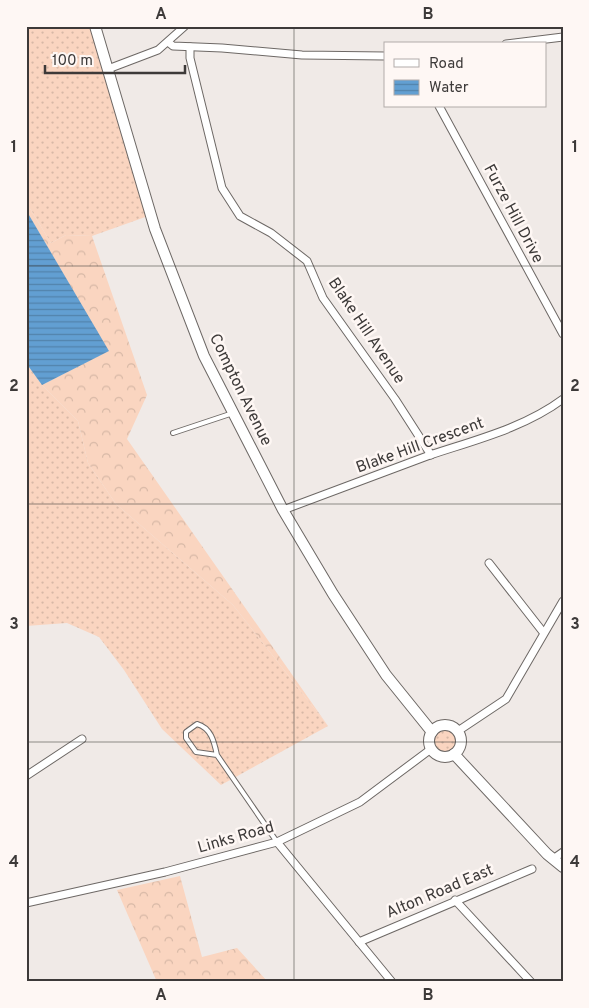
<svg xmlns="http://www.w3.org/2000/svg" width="589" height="1008" viewBox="0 0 589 1008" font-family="Overpass,sans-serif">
	<defs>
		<pattern id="grass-dots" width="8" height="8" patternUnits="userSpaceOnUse" patternTransform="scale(1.25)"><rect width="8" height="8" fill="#fad5c0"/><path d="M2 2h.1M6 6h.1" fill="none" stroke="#d7b8a6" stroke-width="1.8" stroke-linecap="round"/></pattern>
		<pattern id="forest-crowns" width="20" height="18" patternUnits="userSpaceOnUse" patternTransform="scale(1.25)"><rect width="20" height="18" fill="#fad5c0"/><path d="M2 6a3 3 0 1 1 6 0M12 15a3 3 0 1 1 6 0" fill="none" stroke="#d7b8a6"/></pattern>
		<pattern id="water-rules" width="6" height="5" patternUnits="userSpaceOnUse" patternTransform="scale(1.25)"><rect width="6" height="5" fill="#629fd2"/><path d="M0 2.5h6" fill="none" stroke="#5283ab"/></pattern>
	</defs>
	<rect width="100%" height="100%" fill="#f0eae7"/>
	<g fill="url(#grass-dots)">
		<path d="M 26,26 L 95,26 L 151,215 L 92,236 L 66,235 L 51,243 L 26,202 Z"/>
		<path d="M 26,363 L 42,385 L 78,421 L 88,463 L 116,504 L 233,605 L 328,726 L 221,785 L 162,729 L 124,670 L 99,637 L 67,623 L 26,626 Z"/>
		<circle cx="445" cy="741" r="16"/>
	</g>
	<g fill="url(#forest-crowns)">
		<path d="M 26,202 L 51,243 L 66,235 L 92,236 L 147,395 L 127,439 L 328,726 L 233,605 L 116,504 L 88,463 L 78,421 L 42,385 L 108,351 L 26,210 Z"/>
		<path d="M 180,876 L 202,957 L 237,948 L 268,982 L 157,982 L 117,890 Z"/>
	</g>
	<path fill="url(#water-rules)" d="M 26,210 L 109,351 L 42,385 L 26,363 Z"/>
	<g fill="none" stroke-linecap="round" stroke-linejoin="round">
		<g stroke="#6d6865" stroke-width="6">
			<g id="lane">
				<path d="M 173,433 L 233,413"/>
				<path d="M 217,755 L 196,752 L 186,738 L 186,732 L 197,724 C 211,728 214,741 217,755 L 277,842"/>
			</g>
		</g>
		<g stroke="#6d6865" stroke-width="9">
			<g id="street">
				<path d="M 168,42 L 173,46 L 222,48 L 302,55 L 385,56"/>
				<path d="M 506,44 L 563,37"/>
				<path d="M 190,47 L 190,58 L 222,188 L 240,216 L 271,233 L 307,261 L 323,298 L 395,399 L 431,455"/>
				<path d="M 108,69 L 158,50 L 185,26"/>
				<path d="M 439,106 L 563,334"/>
				<path d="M 283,510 C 332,492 381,473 430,455 C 475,440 524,428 563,399"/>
				<path d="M 489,563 L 543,632"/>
				<path d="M 458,731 L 506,699 L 563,601"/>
				<path d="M 26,776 L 82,739"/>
				<path d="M 277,842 L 392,982"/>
				<path d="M 553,859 L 563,852"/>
				<path d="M 455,900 L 531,982"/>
				<path d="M 26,903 L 165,872 L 277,842 L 360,802 L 431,749"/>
				<path d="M 359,942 L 532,869"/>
			</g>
		</g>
		<g stroke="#6d6865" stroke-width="12">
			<g id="secondary">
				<path d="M 95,26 L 155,229 L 204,356 L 283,510 L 333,594 L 386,675 L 432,732"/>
				<circle cx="445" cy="741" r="16"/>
				<path d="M 454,754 L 547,854 L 563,867"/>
			</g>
		</g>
		<use href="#lane" stroke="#fff" stroke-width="4"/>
		<use href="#street" stroke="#fff" stroke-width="7"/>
		<use href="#secondary" stroke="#fff" stroke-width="10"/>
	</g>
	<path fill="none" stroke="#3d3a39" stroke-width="1" stroke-opacity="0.55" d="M 294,26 L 294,982M 26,266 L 563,266M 26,504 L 563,504M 26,742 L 563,742"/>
	<g text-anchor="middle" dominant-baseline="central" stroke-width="5" stroke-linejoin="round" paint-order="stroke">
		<g font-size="16" fill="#3d3a39" stroke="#fef7f4">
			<text transform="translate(513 214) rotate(62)">Furze Hill Drive</text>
			<text transform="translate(366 331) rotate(56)">Blake Hill Avenue</text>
			<text transform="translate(240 390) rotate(64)">Compton Avenue</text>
			<text transform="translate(420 446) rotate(-20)">Blake Hill Crescent</text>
			<text transform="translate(236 838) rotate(-16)">Links Road</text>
			<text transform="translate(440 892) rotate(-23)">Alton Road East</text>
		</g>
	</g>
	<rect width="589" height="1008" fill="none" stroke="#fef7f4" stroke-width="55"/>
	<rect x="384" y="42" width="162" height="65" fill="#fef7f4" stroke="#b1aba9"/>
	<rect x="394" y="59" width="25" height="8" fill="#ffffff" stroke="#b1aba9"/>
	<text x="429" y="68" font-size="15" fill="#3d3a39">Road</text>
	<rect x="394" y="80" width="25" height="15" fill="url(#water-rules)" stroke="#b1aba9"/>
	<text x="429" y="92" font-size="15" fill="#3d3a39">Water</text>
	<path d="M45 65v8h140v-8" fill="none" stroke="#3d3a39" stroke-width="2.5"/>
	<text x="52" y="65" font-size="15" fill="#3d3a39" stroke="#fef7f4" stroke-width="4" paint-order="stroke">100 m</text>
	<rect x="28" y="28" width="534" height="952" fill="none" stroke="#3d3a39" stroke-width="2"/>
	<g font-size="16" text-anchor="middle" font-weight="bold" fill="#3d3a39">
		<text x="161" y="19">A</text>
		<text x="428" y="19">B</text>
		<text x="14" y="152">1</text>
		<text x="575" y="152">1</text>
		<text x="14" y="391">2</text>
		<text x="575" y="391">2</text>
		<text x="14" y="629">3</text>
		<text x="575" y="629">3</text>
		<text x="14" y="867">4</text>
		<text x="575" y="867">4</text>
		<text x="161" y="1000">A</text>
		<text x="428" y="1000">B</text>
	</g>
</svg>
